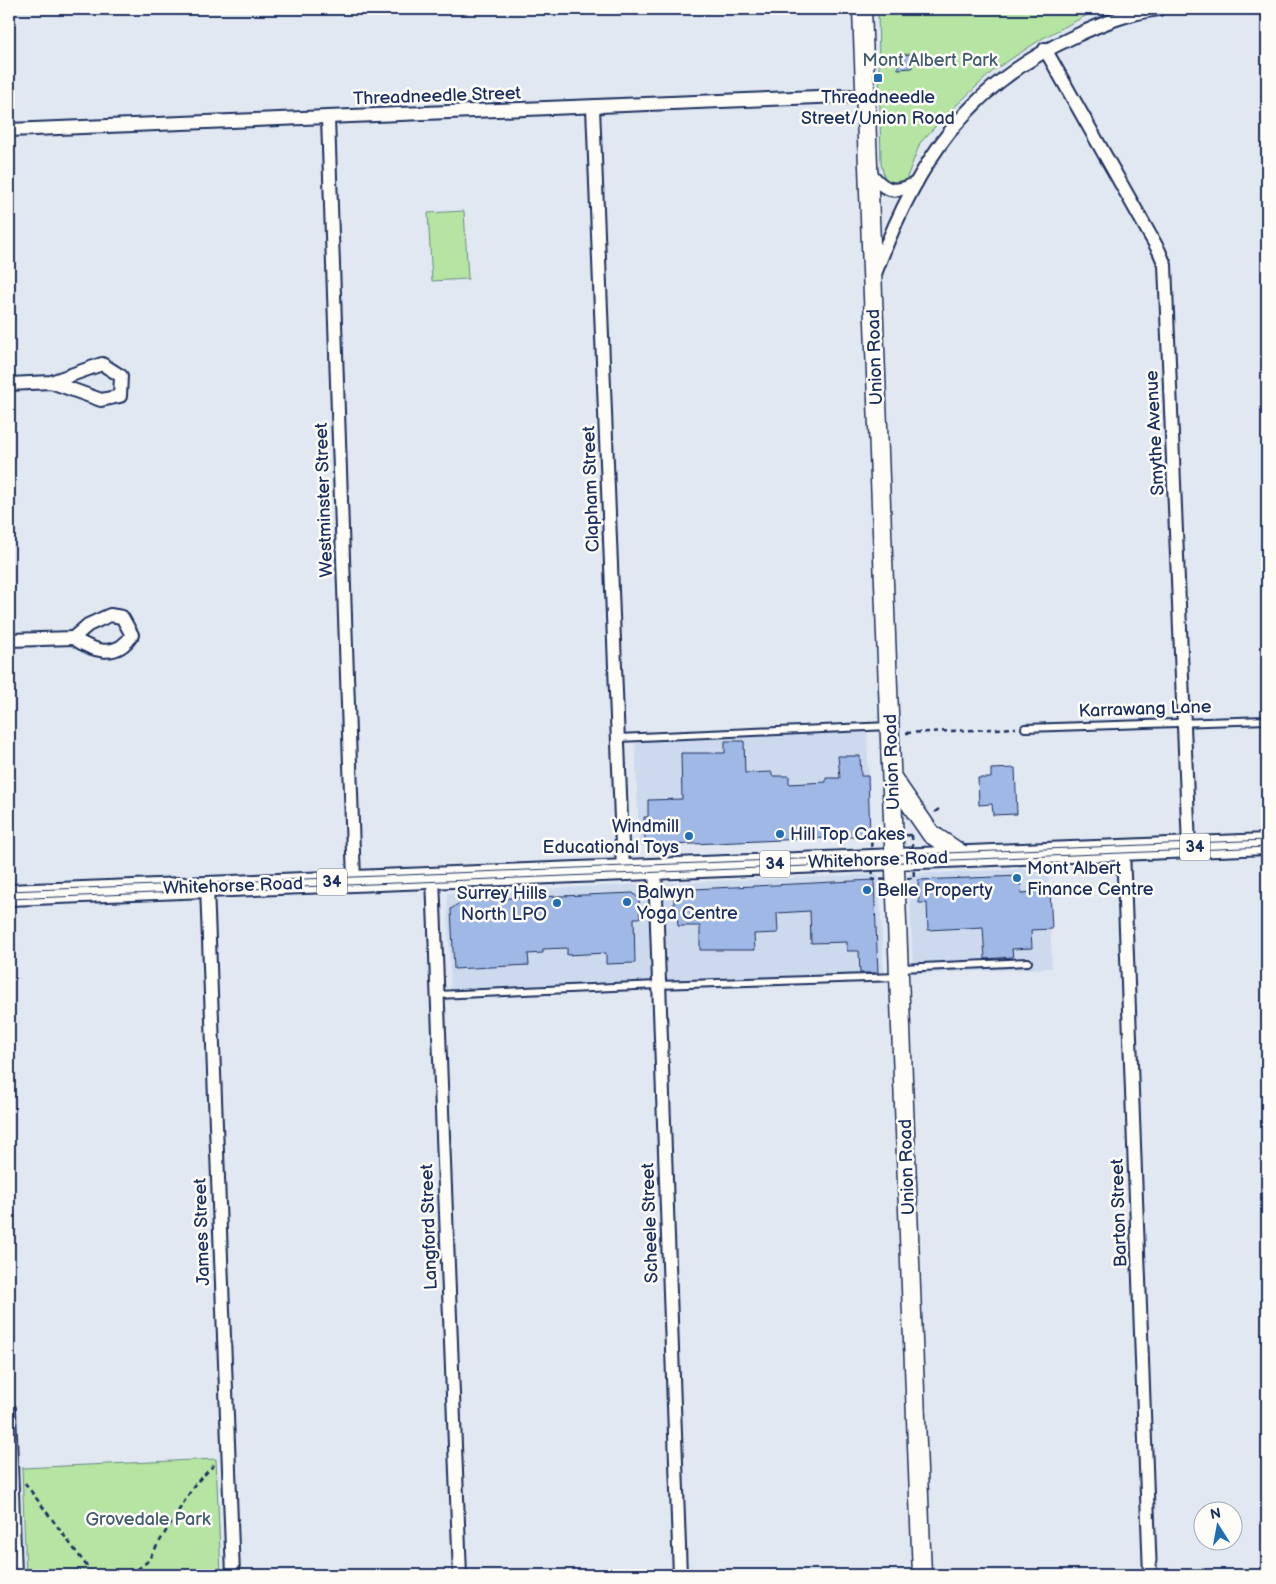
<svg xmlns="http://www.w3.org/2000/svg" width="1276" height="1584" viewBox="0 0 1276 1584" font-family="'Balsamiq Sans',sans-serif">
	<rect width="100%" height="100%" fill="#e1e8f2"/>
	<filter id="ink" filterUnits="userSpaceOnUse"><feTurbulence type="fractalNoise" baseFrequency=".02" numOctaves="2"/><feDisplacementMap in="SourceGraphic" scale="10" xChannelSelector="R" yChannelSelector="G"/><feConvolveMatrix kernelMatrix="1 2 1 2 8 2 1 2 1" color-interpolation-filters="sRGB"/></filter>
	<g filter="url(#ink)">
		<g fill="#cddaee">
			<path d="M 867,723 L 870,836 L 639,846 L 635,735 Z"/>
			<path d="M 1048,868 L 1052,968 L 913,974 L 909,874 Z"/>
			<path d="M 879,874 L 884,978 L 451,996 L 447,893 Z"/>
		</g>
		<g fill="#b5e4a3" stroke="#688a80">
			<path d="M 878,9 L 1092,9 L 1093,12 L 1043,38 L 994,70 L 945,116 L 920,143 L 906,180 L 886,183 L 881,164 Z"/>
			<path d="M 464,211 L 468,279 L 432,281 L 428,213 Z"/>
			<path d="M 216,1459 L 221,1575 L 26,1575 L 22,1468 Z"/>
		</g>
		<g fill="#9fb8e5" stroke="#1b2f5e">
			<path d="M 912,54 L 912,68 L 898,69 L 898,55 Z"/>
			<path d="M 725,741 L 744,741 L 745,773 L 772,772 L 772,776 L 789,776 L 789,784 L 826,782 L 826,778 L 840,778 L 838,756 L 860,756 L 861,776 L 868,776 L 870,836 L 649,846 L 645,840 L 644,817 L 648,817 L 648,800 L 682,799 L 681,753 L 725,753 Z"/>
			<path d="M 1015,768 L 1017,814 L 993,815 L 992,804 L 979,805 L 978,778 L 991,778 L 991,769 Z"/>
			<path d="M 1020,876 L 1021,893 L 1050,891 L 1052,929 L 1031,930 L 1032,948 L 1012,949 L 1013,957 L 985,959 L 983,927 L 928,930 L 927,903 L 919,903 L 918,880 Z"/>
			<path d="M 874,880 L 878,973 L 860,973 L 859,951 L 847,951 L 847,942 L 811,943 L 810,911 L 777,913 L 778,933 L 754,934 L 755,950 L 700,950 L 700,926 L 678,926 L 677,912 L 674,912 L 674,890 Z"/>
			<path d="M 633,893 L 639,899 L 640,918 L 634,918 L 635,963 L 606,964 L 606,953 L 567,955 L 567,948 L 543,949 L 543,953 L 528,954 L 529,965 L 454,969 L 451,909 L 463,900 Z"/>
		</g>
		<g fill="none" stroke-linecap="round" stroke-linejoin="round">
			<g stroke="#1b2f5e" stroke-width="10">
				<g id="lane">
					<path d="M 1025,728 L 1267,720"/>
					<path d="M 618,738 L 889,726"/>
					<path d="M 901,968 L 1028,962"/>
					<path d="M 437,995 L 658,985 L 898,977"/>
				</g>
			</g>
			<g stroke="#1b2f5e" stroke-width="16">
				<g id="street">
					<path d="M 1045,49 L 1159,251 L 1165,265 L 1189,847"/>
					<path d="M 593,107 L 623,870"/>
					<path d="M 328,118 L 354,881"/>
					<path d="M 9,130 L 842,96 L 866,97"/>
					<path d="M 869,171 C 883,191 895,195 916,183"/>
					<path d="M 875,274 C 915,166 965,86 1073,37 C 1101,24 1127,13 1159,9"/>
					<path d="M 9,384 L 51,382 L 102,364 L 121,376 L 120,396 L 101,400 L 51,382"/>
					<path d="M 110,615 L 122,617 L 132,635 C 116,660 93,651 73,638 L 88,625 Z"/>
					<path d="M 9,640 L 73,638"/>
					<path d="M 1123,849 L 1150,1575"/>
					<path d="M 655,869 L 680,1575"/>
					<path d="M 433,878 L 460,1575"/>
					<path d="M 207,887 L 233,1575"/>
					<path d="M 9,1409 L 15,1575"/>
				</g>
			</g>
			<g stroke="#1b2f5e" stroke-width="21">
				<g id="secondary">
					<path d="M 862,9 L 922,1575"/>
					<path d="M 893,779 L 931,834 L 964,856"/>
				</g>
			</g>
			<g stroke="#1b2f5e" stroke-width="24">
				<path id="primary" d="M 9,895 L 1267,844"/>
			</g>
			<g stroke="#1b2f5e" stroke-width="2.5" stroke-dasharray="5 4" stroke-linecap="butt">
				<path d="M 906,733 L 1016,728"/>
				<path d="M 935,812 L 940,808"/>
				<path d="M 912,835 L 914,878 L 873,880 L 871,837 Z"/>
				<path d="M 25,1483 L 92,1573 L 99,1575"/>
				<path d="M 130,1575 L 147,1562 L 195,1484 L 215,1464"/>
			</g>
			<use href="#lane" stroke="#fdfcf7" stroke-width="6"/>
			<use href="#street" stroke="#fdfcf7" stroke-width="12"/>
			<use href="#secondary" stroke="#fdfcf7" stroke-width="18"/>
			<use href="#primary" stroke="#fdfcf7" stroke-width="20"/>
			<g stroke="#1b2f5e" stroke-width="1">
				<path d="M 9,891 L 1267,840"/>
				<path d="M 9,899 L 1267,847"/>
			</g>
		</g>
	</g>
	<g fill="#1f6fb2" stroke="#fdfcf7" stroke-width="2">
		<rect x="873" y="73" width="10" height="10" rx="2.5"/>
		<circle cx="780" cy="834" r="5"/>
		<circle cx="689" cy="836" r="5"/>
		<circle cx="1017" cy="878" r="5"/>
		<circle cx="867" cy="890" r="5"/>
		<circle cx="627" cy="902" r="5"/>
		<circle cx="557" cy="903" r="5"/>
	</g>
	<g text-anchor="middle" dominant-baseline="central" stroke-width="5" stroke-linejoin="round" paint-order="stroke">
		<g fill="#fdfcf7" stroke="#5f6c8c" stroke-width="1">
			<rect x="1180" y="833.5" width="30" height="27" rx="4"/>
			<rect x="760" y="850.5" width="30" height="27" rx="4"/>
			<rect x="317" y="868.5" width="30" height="27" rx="4"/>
		</g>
		<g font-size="16" font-weight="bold" fill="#1b2f5e">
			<text x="1195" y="847">34</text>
			<text x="775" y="864">34</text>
			<text x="332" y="882">34</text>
		</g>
		<g font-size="18" fill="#425c6f" stroke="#fdfcf7">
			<text x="930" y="60">Mont Albert Park</text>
			<text x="148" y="1519">Grovedale Park</text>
		</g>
		<g font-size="18" fill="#1b2f5e" stroke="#fdfcf7">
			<text transform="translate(437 96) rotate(-2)">Threadneedle Street</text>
			<text transform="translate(875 357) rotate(-92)">Union Road</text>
			<text transform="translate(1155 433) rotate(-93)">Smythe Avenue</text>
			<text transform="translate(591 489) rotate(-92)">Clapham Street</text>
			<text transform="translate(324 500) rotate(-92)">Westminster Street</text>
			<text transform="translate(1145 709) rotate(-2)">Karrawang Lane</text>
			<text transform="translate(892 762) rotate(-92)">Union Road</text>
			<text transform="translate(878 860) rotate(-2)">Whitehorse Road</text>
			<text transform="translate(233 886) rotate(-2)">Whitehorse Road</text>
			<text transform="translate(907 1167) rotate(-92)">Union Road</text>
			<text transform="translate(1119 1213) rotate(-92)">Barton Street</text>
			<text transform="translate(650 1223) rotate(-92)">Scheele Street</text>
			<text transform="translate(429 1227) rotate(-92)">Langford Street</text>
			<text transform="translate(202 1232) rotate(-92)">James Street</text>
		</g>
		<g font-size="18" fill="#1b2f5e" stroke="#fdfcf7" text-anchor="start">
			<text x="878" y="97" text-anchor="middle">Threadneedle<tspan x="878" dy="21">Street/Union Road</tspan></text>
			<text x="679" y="826" text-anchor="end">Windmill<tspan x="679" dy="21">Educational Toys</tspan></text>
			<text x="790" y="834">Hill Top Cakes</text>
			<text x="1027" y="868">Mont Albert<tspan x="1027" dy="21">Finance Centre</tspan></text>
			<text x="877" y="890">Belle Property</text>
			<text x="637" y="892">Balwyn<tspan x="637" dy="21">Yoga Centre</tspan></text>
			<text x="547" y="893" text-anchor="end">Surrey Hills<tspan x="547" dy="21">North LPO</tspan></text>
		</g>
	</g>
	<rect width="1276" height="1584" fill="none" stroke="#fdfcf7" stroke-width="30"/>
	<rect x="15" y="15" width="1246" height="1554" fill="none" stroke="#1b2f5e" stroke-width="2" filter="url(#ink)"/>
	<g transform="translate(1218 1526) rotate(349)"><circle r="24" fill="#fdfcf7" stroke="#a3aaba"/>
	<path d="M0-4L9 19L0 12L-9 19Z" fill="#1f6fb2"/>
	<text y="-8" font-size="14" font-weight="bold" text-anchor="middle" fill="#1b2f5e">N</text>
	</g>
</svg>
